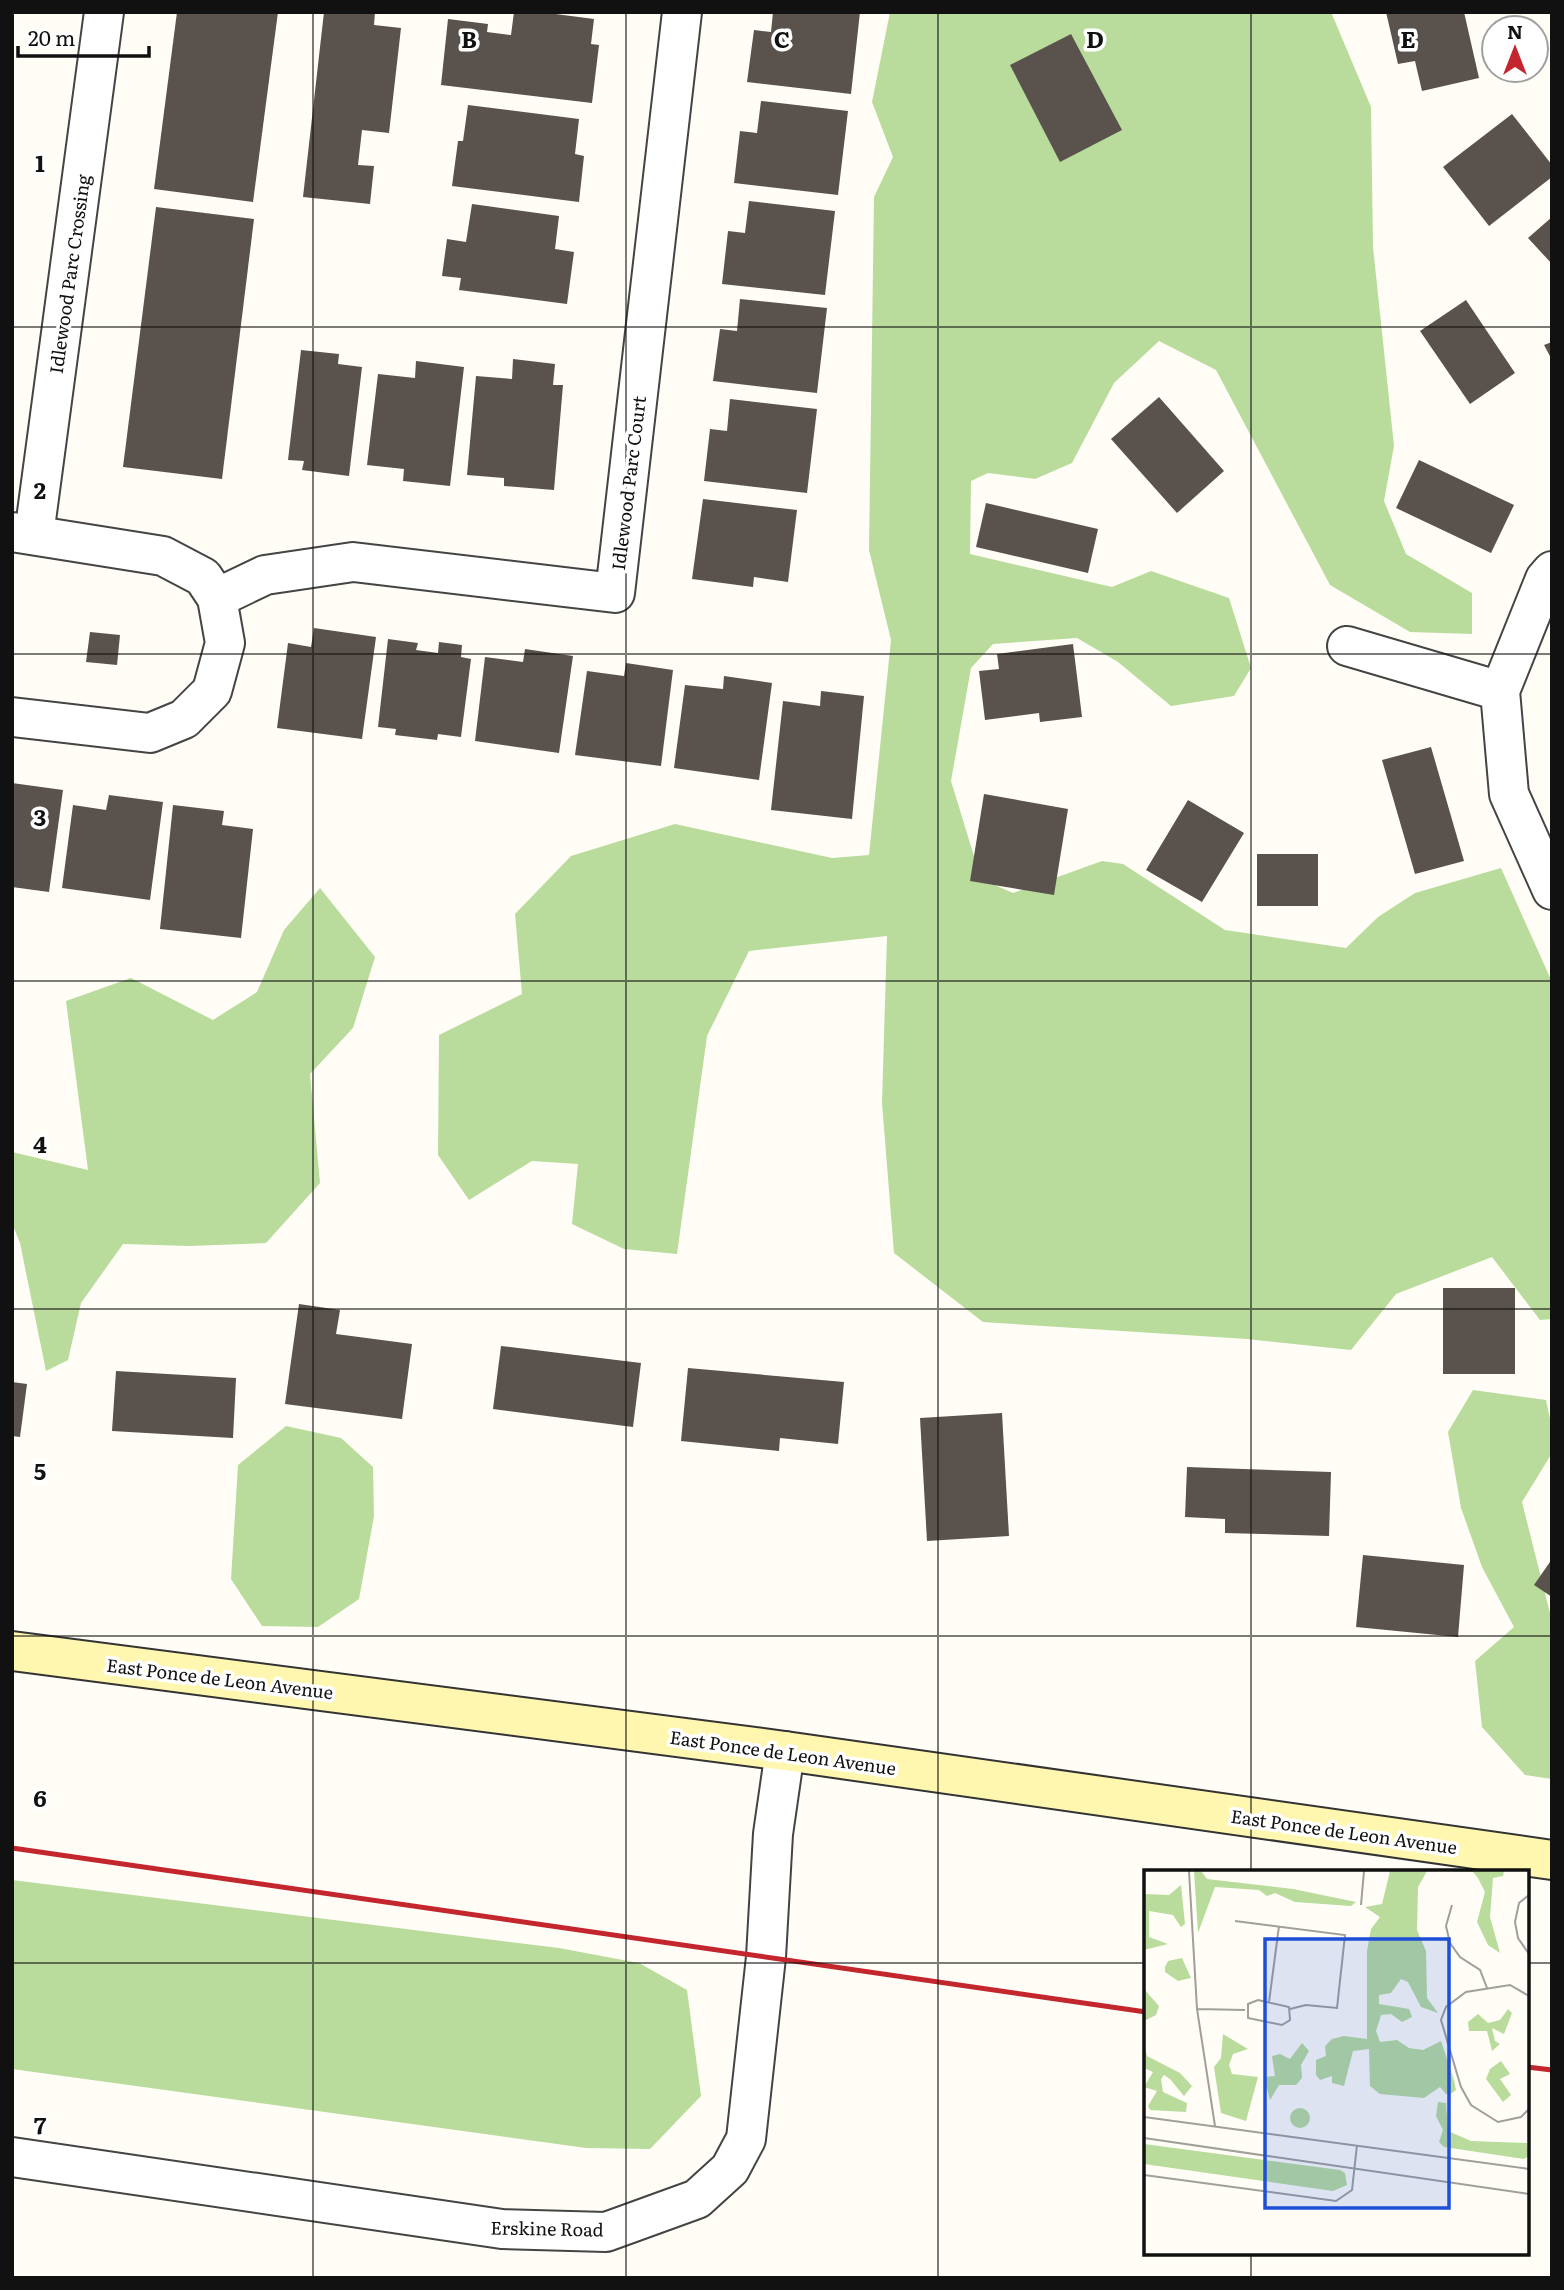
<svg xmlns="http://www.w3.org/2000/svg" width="1564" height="2290" viewBox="0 0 1564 2290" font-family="Literata,serif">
	<rect width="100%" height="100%" fill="#fffdf5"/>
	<g fill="#b9dc9c">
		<path d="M 890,12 L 1331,12 L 1371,107 L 1373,247 L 1394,446 L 1384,501 L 1406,554 L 1472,593 L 1472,634 L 1410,632 L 1330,585 L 1216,370 L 1159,341 L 1114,383 L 1072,463 L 1035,479 L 988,473 L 971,481 L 970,554 L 1112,587 L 1151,571 L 1229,598 L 1251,668 L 1234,696 L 1171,706 L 1118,662 L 1077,638 L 993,644 L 971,668 L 951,781 L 981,879 L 1013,893 L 1102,861 L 1123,864 L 1225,930 L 1346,948 L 1378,917 L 1415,893 L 1501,868 L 1552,982 L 1552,1319 L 1540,1320 L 1492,1257 L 1396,1294 L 1351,1350 L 1247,1339 L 983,1322 L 894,1253 L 882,1103 L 887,936 L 749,951 L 707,1036 L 677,1254 L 624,1249 L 572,1224 L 578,1164 L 532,1161 L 469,1200 L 438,1155 L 439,1035 L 522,994 L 515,914 L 571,856 L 675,824 L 832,858 L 869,855 L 891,640 L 869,550 L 874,197 L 893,157 L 872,102 Z"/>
		<path d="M 320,888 L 375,957 L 353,1028 L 310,1074 L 320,1183 L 266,1243 L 190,1246 L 123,1244 L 81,1303 L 68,1360 L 46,1371 L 20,1243 L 12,1223 L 12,1152 L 88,1170 L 66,1001 L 131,978 L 213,1020 L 257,992 L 284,930 Z"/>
		<path d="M 1473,1390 L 1546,1400 L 1552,1428 L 1552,1453 L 1522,1502 L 1552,1621 L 1552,1779 L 1525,1775 L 1482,1727 L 1475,1661 L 1514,1627 L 1482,1567 L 1461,1508 L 1448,1432 Z"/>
		<path d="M 286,1426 L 341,1438 L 373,1467 L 374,1516 L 359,1599 L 318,1627 L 262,1626 L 231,1579 L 238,1465 Z"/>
		<path d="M 12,1880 L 559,1948 L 639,1963 L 687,1990 L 701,2096 L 650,2149 L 586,2148 L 12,2069 Z"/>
	</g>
	<g fill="#5a524d">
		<path d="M 177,12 L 278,12 L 253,202 L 154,189 Z"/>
		<path d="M 324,12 L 375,12 L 374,25 L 401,28 L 389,133 L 362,130 L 358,165 L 374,166 L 370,204 L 303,197 Z"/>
		<path d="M 514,12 L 540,12 L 594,19 L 591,44 L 599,45 L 592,103 L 441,85 L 448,19 L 488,24 L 487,32 L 511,35 Z"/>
		<path d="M 773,12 L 860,12 L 851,94 L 747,82 L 754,30 L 771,32 Z"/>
		<path d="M 1386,12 L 1464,12 L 1479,78 L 1422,91 L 1415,61 L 1398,64 Z"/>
		<path d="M 1071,34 L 1122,130 L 1060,162 L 1010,65 Z"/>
		<path d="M 761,101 L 848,111 L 838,195 L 734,183 L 740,131 L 757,133 Z"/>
		<path d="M 468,105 L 579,119 L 575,154 L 584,156 L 579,202 L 452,186 L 458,141 L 463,141 Z"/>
		<path d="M 1512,114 L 1552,165 L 1552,177 L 1489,226 L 1443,167 Z"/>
		<path d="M 749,201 L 835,211 L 825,295 L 722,284 L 728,231 L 745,233 Z"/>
		<path d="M 472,204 L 559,216 L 555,249 L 574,252 L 567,304 L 459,290 L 461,278 L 442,276 L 447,239 L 466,242 Z"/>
		<path d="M 156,207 L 254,219 L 222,479 L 123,467 Z"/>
		<path d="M 1552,217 L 1552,264 L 1528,238 Z"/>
		<path d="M 740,299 L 827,308 L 817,393 L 713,381 L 720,329 L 737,331 Z"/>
		<path d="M 1466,300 L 1515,373 L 1470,404 L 1420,331 Z"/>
		<path d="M 1552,342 L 1552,360 L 1544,345 Z"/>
		<path d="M 301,350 L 339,354 L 338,364 L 362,367 L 349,476 L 302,470 L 304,461 L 288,460 Z"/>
		<path d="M 513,359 L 555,364 L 553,385 L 563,385 L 554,490 L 504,486 L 504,478 L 467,475 L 476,376 L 512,379 Z"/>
		<path d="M 416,361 L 464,367 L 450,486 L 403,481 L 404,469 L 367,465 L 378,374 L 415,378 Z"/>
		<path d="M 1159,397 L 1224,471 L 1177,513 L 1111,439 Z"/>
		<path d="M 730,399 L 817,409 L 807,493 L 704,481 L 710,429 L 727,431 Z"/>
		<path d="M 1419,460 L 1514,505 L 1491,553 L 1396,508 Z"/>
		<path d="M 703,499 L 797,510 L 788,582 L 754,577 L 753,587 L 692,579 Z"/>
		<path d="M 986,503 L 1098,529 L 1088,573 L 976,547 Z"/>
		<path d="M 314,628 L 376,637 L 362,739 L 277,728 L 288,643 L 311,647 Z"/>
		<path d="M 90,632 L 120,635 L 117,665 L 86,662 Z"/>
		<path d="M 388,639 L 418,643 L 416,650 L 438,653 L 439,642 L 462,645 L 461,657 L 471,659 L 461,737 L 438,734 L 437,740 L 395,735 L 396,729 L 378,727 Z"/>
		<path d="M 1073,644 L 1082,717 L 1040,722 L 1039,713 L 985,720 L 979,671 L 999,669 L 997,654 Z"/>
		<path d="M 525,649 L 573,656 L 559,753 L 475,741 L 485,657 L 523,662 Z"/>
		<path d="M 626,663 L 673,670 L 661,766 L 575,755 L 587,671 L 624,676 Z"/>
		<path d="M 724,676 L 772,683 L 759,780 L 674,768 L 685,685 L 723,689 Z"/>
		<path d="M 821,691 L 864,696 L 852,819 L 771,810 L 783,701 L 820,706 Z"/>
		<path d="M 1431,747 L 1464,861 L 1415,874 L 1382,760 Z"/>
		<path d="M 12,783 L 63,790 L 49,892 L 12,887 Z"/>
		<path d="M 984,794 L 1068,809 L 1054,895 L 970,881 Z"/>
		<path d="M 109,795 L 163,802 L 150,900 L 62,888 L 73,805 L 106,810 Z"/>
		<path d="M 1188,800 L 1244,833 L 1202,902 L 1146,870 Z"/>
		<path d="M 173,805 L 224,811 L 222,825 L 253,829 L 241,938 L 160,929 Z"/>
		<rect x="1257" y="854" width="61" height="52"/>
		<rect x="1443" y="1288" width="72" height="86"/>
		<path d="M 299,1304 L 340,1310 L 336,1334 L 412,1344 L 402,1419 L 285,1404 Z"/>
		<path d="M 501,1346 L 641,1363 L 633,1427 L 493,1409 Z"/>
		<path d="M 688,1368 L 844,1382 L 838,1444 L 780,1438 L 779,1451 L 681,1441 Z"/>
		<path d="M 116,1371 L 236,1378 L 233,1438 L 112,1431 Z"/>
		<path d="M 12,1382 L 27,1384 L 20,1437 L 12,1436 Z"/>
		<path d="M 1002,1413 L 1009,1536 L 927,1541 L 920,1418 Z"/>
		<path d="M 1187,1467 L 1331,1472 L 1329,1536 L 1225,1533 L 1225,1519 L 1185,1517 Z"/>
		<path d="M 1363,1555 L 1464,1565 L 1458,1637 L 1356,1627 Z"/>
		<path d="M 1552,1559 L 1552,1597 L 1534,1585 Z"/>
	</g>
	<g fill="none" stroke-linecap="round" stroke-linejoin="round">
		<g stroke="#444" stroke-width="42">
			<g id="street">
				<path d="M 12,532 L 163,556 L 203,577 L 217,598 L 225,643 L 212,691 L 184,719 L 150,733 L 12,717"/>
				<path d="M 34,535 L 104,12"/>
				<path d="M 1552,571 L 1545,579 L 1500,691 L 1509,794 L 1552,890"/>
				<path d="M 217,598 L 265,575 L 353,562 L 615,593 L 682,12"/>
				<path d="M 1347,646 L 1500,691"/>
				<path d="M 12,2157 L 502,2229 L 606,2232 L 697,2199 L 730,2169 L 746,2139 L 766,1957 L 773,1834 L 785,1751"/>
			</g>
		</g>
		<g stroke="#333" stroke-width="42">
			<path id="secondary" d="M 12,1651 L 785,1751 L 1552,1860"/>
		</g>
		<use href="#street" stroke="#fff" stroke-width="38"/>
		<use href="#secondary" stroke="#fff6b0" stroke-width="38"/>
		<g stroke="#c4262e" stroke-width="5">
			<path d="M 12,1848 L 1146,2012"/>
			<path d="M 1527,2067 L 1552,2070"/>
		</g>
	</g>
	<path fill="none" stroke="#111" stroke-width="2" stroke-opacity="0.55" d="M 313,12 L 313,2278M 626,12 L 626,2278M 938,12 L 938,2278M 1251,12 L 1251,1872M 12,327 L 1552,327M 12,654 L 1552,654M 12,981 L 1552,981M 12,1309 L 1552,1309M 12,1636 L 1552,1636M 12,1963 L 1146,1963M 1527,1963 L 1552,1963M 1251,2253 L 1251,2278"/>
	<g text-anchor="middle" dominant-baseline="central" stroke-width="7" stroke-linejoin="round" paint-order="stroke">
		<g font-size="18" fill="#111" stroke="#fff">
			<text transform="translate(69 274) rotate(-82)">Idlewood Parc Crossing</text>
			<text transform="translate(628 483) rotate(-83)">Idlewood Parc Court</text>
			<text transform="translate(220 1678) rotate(7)">East Ponce de Leon Avenue</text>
			<text transform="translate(783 1752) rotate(8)">East Ponce de Leon Avenue</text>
			<text transform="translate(1344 1831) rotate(8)">East Ponce de Leon Avenue</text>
			<text transform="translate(547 2228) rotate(1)">Erskine Road</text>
		</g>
	</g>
	<g transform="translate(1144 1870)">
		<rect width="385" height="385" fill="#fffdf5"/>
		<path d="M 50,1 L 57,1 L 63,9 L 149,19 L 212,32 L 207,36 L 151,32 L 131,23 L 123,26 L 115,20 L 71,17 L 54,63 ZM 246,1 L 283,1 L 274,17 L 273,60 L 282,81 L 283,128 L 294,143 L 277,137 L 264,112 L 257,109 L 247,123 L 235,125 L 235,134 L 265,139 L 268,147 L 258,152 L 247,144 L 237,145 L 232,161 L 236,172 L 253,170 L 265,178 L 279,180 L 297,171 L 310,210 L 312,220 L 308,223 L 302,224 L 296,217 L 280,228 L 236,224 L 226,216 L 225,179 L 209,181 L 200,216 L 188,213 L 188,206 L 176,210 L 172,205 L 172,190 L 182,186 L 181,176 L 188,169 L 200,166 L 223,169 L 223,81 L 227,59 L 236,47 L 221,37 L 238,34 ZM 299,1 L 360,1 L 359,6 L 349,8 L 346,47 L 356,83 L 344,75 L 333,52 L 341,22 L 334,8 L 329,2 ZM 37,15 L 41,54 L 37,57 L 29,45 L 5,41 L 5,67 L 24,74 L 0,80 L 0,24 L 25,25 ZM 38,88 L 47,108 L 34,111 L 21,102 L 21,97 L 24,91 ZM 0,119 L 15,136 L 12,145 L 0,151 ZM 364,139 L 368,143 L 360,164 L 348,158 L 351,171 L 356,174 L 348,181 L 343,161 L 325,161 L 324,152 L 334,144 L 344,153 L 356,150 ZM 79,164 L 104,179 L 89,184 L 85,195 L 88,204 L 114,207 L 102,251 L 77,243 L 70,197 L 77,188 ZM 0,173 L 3,186 L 36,203 L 48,216 L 40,226 L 26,209 L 20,205 L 17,209 L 19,222 L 43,233 L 42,242 L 6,240 L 4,236 L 13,221 L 0,217 L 9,202 L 0,198 ZM 158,173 L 165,181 L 157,195 L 158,208 L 152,215 L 135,215 L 126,230 L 120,207 L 131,206 L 128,186 L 136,184 L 146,189 ZM 357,191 L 366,204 L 356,209 L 367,225 L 359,232 L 342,209 L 346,199 ZM 294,232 L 302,233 L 304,261 L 327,271 L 383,273 L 385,286 L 380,289 L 300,277 L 295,272 L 299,260 L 292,246 ZM146 248a10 10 0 1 1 20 0a10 10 0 1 1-20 0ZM 0,274 L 196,300 L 201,303 L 203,315 L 189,321 L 0,294 Z" fill="#b9dc9c"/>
		<path fill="none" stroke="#a09f9a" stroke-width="2" d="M 45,1 L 53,139 L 71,256M 385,25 L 375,33 L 371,52 L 374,68 L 385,84M 217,35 L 220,1M 308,35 L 302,56 L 306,73 L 316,87 L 336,100 L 343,118M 91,51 L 201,65 L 193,138 L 162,135 L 146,139M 385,126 L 366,115 L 322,122 L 302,137 L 297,150 L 317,217 L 327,235 L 354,252 L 377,247 L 385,239M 114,130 L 145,137 L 146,150 L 138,155 L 104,148 L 104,134 ZM 125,132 L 135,56M 53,139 L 101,140M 0,247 L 385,299M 0,268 L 385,324M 0,305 L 192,331 L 208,320 L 213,275"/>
		<path fill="#1d4ed8" fill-opacity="0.15" stroke="#1d4ed8" stroke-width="3.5" d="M 121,69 L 305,69 L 305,338 L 121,338 Z"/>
		<rect width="385" height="385" fill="none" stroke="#111" stroke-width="3.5"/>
	</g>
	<g font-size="23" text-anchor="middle" font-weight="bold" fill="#111" stroke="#fff" stroke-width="7" stroke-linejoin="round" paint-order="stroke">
		<text x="469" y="48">B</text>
		<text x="782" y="48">C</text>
		<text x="1095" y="48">D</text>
		<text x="1408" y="48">E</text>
		<text x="40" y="172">1</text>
		<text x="40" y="499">2</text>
		<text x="40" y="826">3</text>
		<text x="40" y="1153">4</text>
		<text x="40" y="1480">5</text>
		<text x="40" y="1807">6</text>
		<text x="40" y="2134">7</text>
	</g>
	<rect width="1564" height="2290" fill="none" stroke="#111111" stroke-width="28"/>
	<g transform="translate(1515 49)"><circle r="33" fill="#ffffff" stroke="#a0a0a0" stroke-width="2"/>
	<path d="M0-5L12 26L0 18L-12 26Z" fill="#c4262e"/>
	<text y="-10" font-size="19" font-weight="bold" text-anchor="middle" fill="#111111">N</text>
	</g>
	<path d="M18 46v10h131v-10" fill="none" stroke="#111111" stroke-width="3.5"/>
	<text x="28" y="46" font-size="21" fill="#111111" stroke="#ffffff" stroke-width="5" paint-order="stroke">20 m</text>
</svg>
